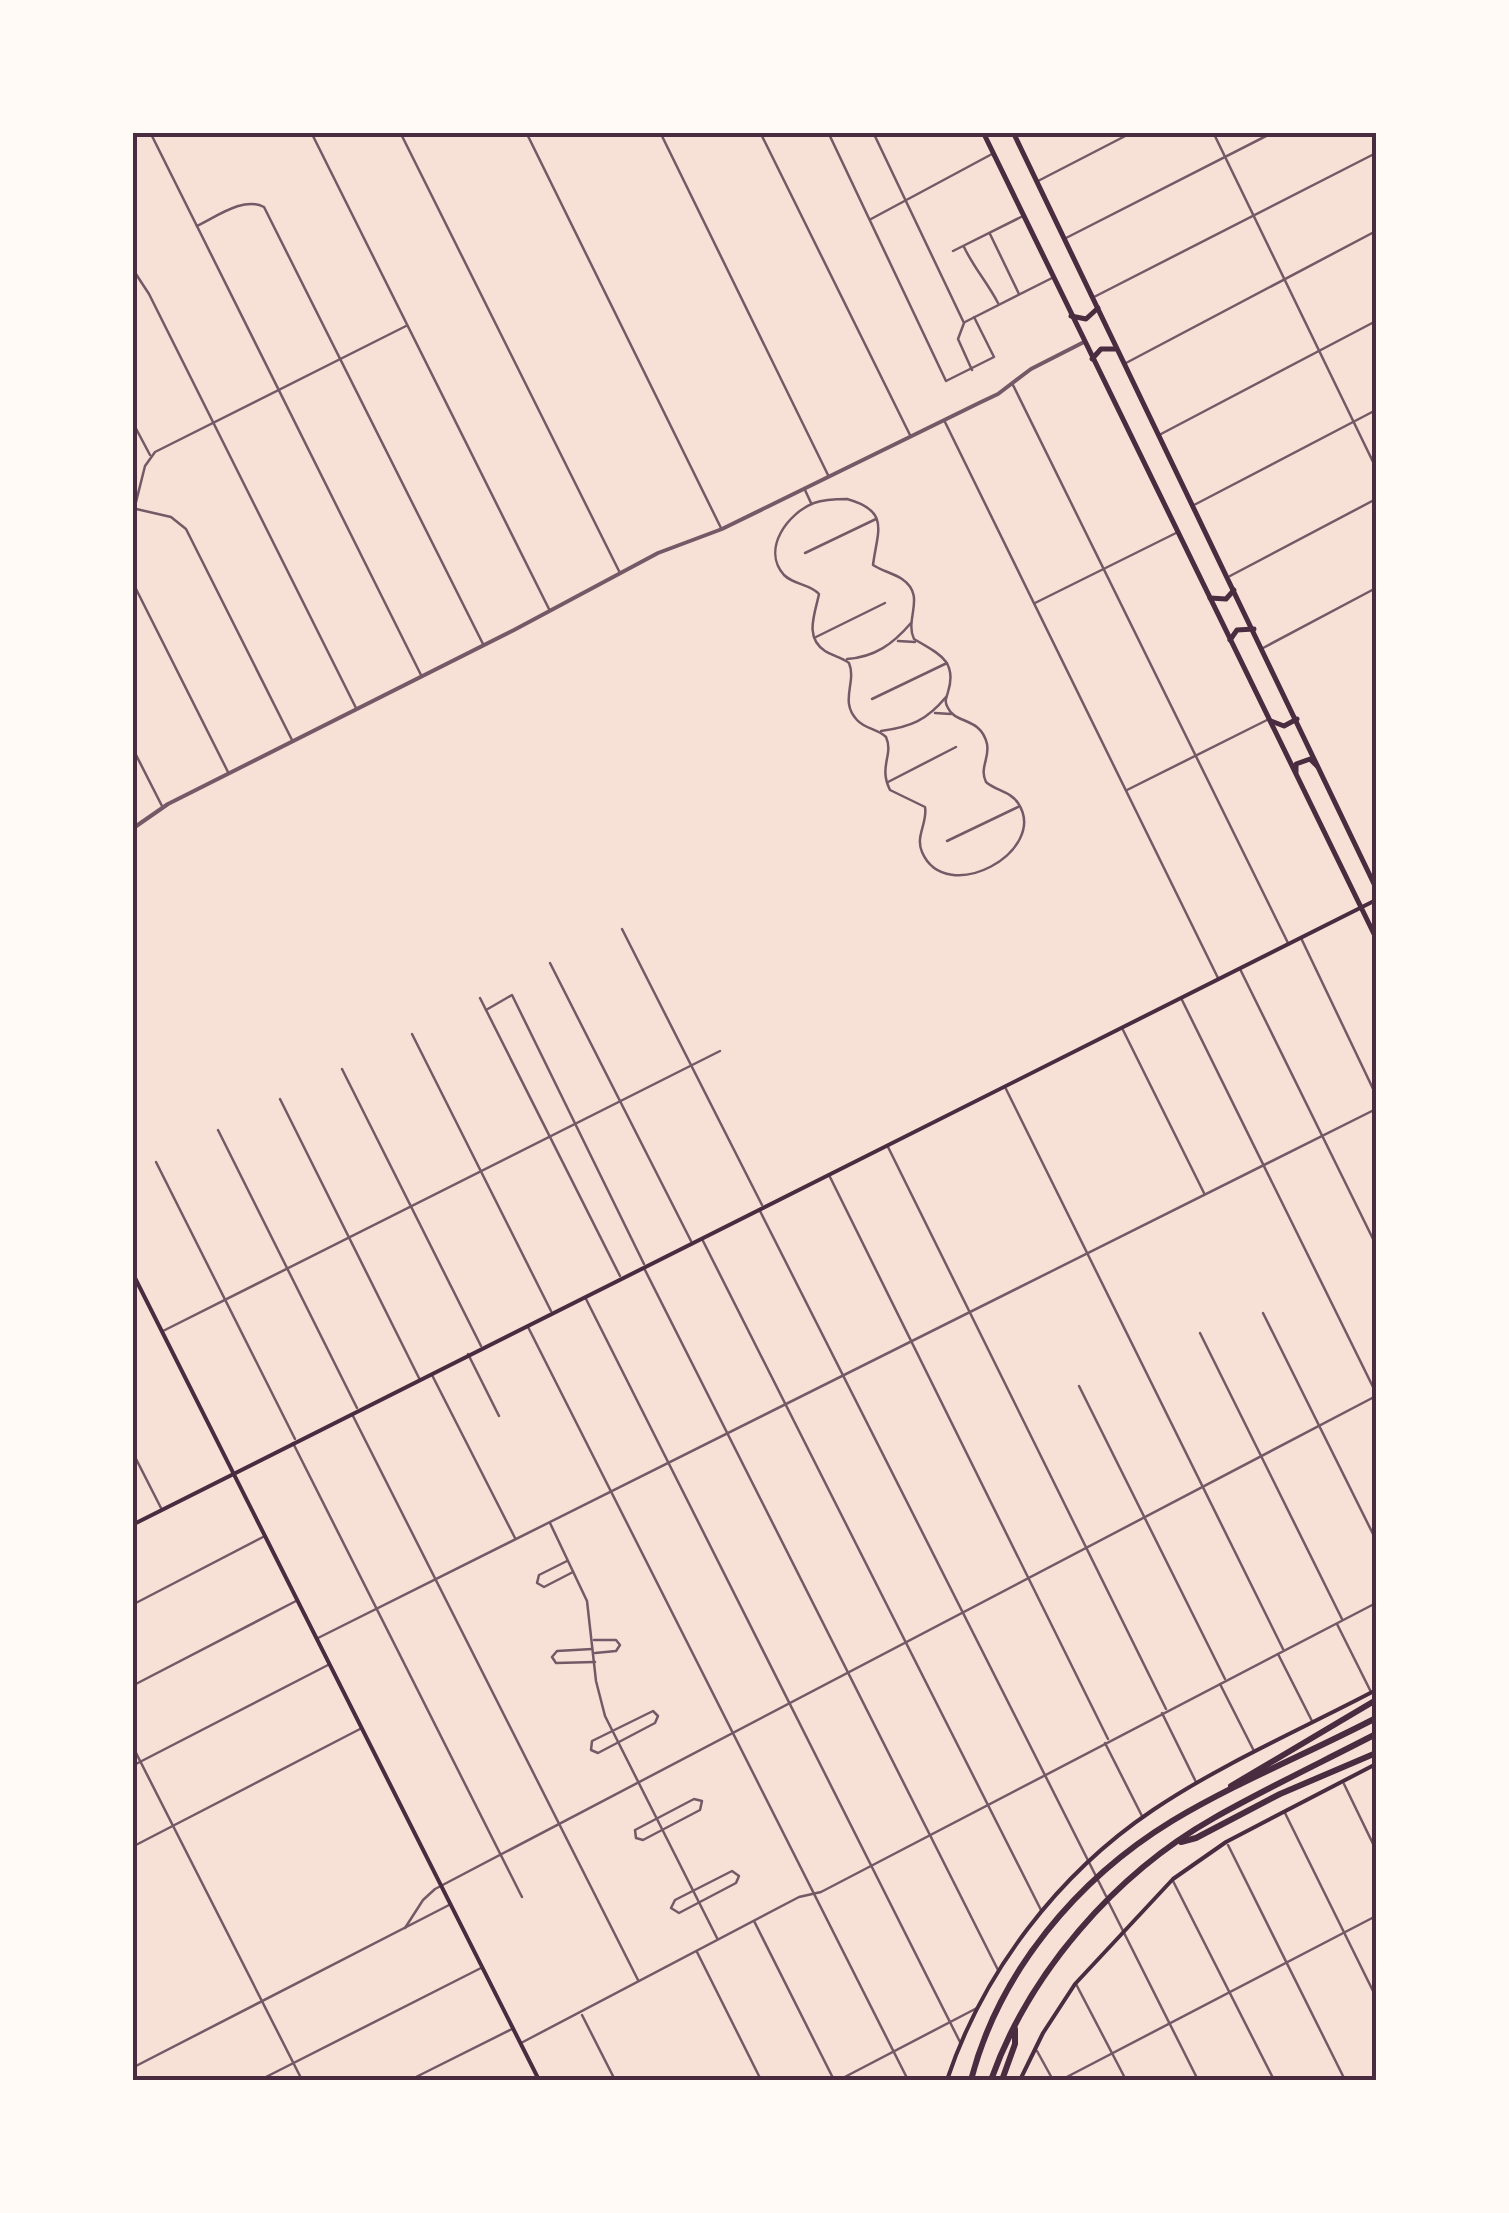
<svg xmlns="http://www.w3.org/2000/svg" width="1509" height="2213" viewBox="0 0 1509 2213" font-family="'Golos Text',sans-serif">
	<rect width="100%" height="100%" fill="#f7e1d7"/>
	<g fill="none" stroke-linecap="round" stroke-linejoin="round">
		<g stroke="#755966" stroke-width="2.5">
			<path d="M 150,132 L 421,675"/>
			<path d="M 311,132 L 549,609"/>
			<path d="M 400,132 L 619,571"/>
			<path d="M 526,132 L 721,528"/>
			<path d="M 660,132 L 828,475"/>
			<path d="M 760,132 L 910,435"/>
			<path d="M 828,132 L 946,381 L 994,357 L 974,317"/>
			<path d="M 873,132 L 964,323 L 958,339 L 972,370"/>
			<path d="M 1213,132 L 1376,468"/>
			<path d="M 1038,181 L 1133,132"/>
			<path d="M 871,219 L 992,154"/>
			<path d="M 197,226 C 216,217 244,196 264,207 L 483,644"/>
			<path d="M 990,234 L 1019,294"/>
			<path d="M 1066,238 L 1274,132"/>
			<path d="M 964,247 C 974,268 987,282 998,303"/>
			<path d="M 953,251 L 1021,217"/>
			<path d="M 132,268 L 149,294 L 356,708"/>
			<path d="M 1094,297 L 1376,153"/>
			<path d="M 965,322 L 1052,278"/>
			<path d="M 1126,363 L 1376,231"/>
			<path d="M 1013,385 L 1288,943"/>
			<path d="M 944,420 L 1218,978"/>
			<path d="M 132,421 L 150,455"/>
			<path d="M 1161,434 L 1376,321"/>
			<path d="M 805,490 L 811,503"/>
			<path d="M 847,499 C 891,511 877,532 873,565 C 882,571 893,573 902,579 C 927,596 904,619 914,639 C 937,653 958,660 948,692 C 946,699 944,701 948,708 C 955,724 981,717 987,744 C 990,758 979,768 986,782 C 996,791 1010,791 1018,803 C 1050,851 946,908 922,852 C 915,836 928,822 925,807 L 890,790 C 878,766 894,755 886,737 C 878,729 865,729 857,720 C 839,701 857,682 849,663 C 841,657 833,656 825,651 C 804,637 815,614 819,594 C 810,584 794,585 784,575 C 761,549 788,513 814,503 C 825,499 836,499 847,499 Z"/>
			<path d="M 1194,505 L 1376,410"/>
			<path d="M 132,508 L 171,517 L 186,529 L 292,740"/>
			<path d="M 132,518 L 145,466 L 155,452 L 406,326"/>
			<path d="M 805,553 L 876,519"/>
			<path d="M 1230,576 L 1376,499"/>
			<path d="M 132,581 L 228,772"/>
			<path d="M 1035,603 L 1176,533"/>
			<path d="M 816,637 L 885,603"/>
			<path d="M 898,641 L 915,642"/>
			<path d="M 1263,648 L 1376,588"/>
			<path d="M 847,659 C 875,657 893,644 911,623"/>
			<path d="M 872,699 L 947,663"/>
			<path d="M 935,713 L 951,714"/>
			<path d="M 881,731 C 911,727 927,720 946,697"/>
			<path d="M 132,747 L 162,806"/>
			<path d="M 888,782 L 956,747"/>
			<path d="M 1127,790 L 1267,720"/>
			<path d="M 947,841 L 1018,807"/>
			<path d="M 622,929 L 762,1205"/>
			<path d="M 1301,938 L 1376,1095"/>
			<path d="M 550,963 L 691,1241"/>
			<path d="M 1240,969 L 1376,1245"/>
			<path d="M 480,998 L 620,1276"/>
			<path d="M 1182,1000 L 1376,1393"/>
			<path d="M 486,1010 L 512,995 L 644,1264"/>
			<path d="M 1123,1030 L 1204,1193"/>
			<path d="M 412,1034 L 551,1311"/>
			<path d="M 342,1069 L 481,1346"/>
			<path d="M 1005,1087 L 1283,1649"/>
			<path d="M 280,1099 L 419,1378"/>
			<path d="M 218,1130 L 357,1408"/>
			<path d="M 888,1147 L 1166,1709"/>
			<path d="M 156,1162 L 295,1439"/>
			<path d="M 830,1177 L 1108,1739"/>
			<path d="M 760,1211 L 1106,1896"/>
			<path d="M 702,1239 L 1041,1910"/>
			<path d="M 644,1268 L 998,1970"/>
			<path d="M 586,1299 L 960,2042"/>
			<path d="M 1263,1313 L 1376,1540"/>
			<path d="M 528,1327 L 908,2080"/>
			<path d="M 163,1331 L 720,1051"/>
			<path d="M 1200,1333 L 1342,1619"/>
			<path d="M 468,1354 L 499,1416"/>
			<path d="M 432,1375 L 515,1538"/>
			<path d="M 1079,1386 L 1225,1679"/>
			<path d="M 353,1416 L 638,1980"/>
			<path d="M 293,1443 L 522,1897"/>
			<path d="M 132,1451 L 161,1508"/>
			<path d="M 550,1523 L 587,1601 L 596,1681 L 605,1716 L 717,1938"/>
			<path d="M 567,1561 L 539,1575 L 537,1583 L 544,1587 L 573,1572"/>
			<path d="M 132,1605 L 263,1537"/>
			<path d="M 1337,1624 L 1371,1692"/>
			<path d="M 318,1638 L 1376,1109"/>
			<path d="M 594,1640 L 616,1640 L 620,1645 L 616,1651 L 595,1653"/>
			<path d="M 592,1649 L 557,1651 L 552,1657 L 556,1663 L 595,1662"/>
			<path d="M 1278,1654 L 1312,1721"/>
			<path d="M 1220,1684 L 1254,1751"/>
			<path d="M 132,1686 L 296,1601"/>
			<path d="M 653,1711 L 658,1716 L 655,1723 L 598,1753 L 591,1750 L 592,1741 Z"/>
			<path d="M 1162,1713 L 1196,1782"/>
			<path d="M 1105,1743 L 1142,1816"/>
			<path d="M 132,1745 L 302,2080"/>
			<path d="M 132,1766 L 328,1665"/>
			<path d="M 1344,1784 L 1376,1850"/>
			<path d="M 694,1799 L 702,1801 L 700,1810 L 643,1840 L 636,1838 L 635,1830 Z"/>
			<path d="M 1285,1813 L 1376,1997"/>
			<path d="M 1228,1845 L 1345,2080"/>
			<path d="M 132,1847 L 360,1729"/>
			<path d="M 732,1871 L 739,1876 L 736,1883 L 679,1913 L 671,1908 L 675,1900 Z"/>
			<path d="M 1173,1881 L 1274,2080"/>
			<path d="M 1109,1903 L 1198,2080"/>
			<path d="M 754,1921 L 834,2080"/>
			<path d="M 405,1928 L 423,1900 L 435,1889 L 1376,1396"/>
			<path d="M 697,1952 L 761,2080"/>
			<path d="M 1076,1984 L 1126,2080"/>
			<path d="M 582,2015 L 615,2080"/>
			<path d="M 521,2043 L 799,1897 L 821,1892 L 1376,1603"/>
			<path d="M 1037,2051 L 1053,2080"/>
			<path d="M 132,2068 L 451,1904"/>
			<path d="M 260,2080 L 481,1968"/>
			<path d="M 410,2080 L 512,2029"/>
			<path d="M 839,2080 L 977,2008"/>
			<path d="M 1061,2080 L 1376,1916"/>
		</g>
		<path stroke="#755966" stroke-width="4" d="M 132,829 L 168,804 L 514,630 L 658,553 L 722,529 L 979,403 L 998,394 L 1031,369 L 1084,342"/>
		<g stroke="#4a2c40" stroke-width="4">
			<path d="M 132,1272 L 539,2080"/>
			<path d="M 132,1525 L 1376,900"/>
			<path d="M 947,2080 C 983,1972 1058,1874 1153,1810 C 1223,1763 1302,1729 1376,1690"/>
			<path d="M 1020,2080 L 1043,2033 L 1075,1984 L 1173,1879 L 1226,1842 L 1376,1764"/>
		</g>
		<g stroke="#4a2c40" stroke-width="5">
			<path d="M 983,132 L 1376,938"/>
			<path d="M 1013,132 L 1376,888"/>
			<path d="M 1071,316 L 1086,319 L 1098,308"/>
			<path d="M 1092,359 L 1101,349 L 1115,349"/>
			<path d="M 1210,598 L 1226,599 L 1234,590"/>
			<path d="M 1230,640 L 1237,630 L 1254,629"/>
			<path d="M 1271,721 L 1284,726 L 1297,719"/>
			<path d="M 1296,772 L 1296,764 L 1310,759 L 1317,766"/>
		</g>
		<g stroke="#4a2c40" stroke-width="6">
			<path d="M 1231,1786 L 1376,1700"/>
			<path d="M 1181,1842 L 1196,1838 L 1280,1794 L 1376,1753"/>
			<path d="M 971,2080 C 999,1972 1077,1879 1172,1821 C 1237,1782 1309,1753 1376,1718"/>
			<path d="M 991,2080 C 1029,1973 1115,1874 1214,1818 C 1267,1788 1322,1762 1376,1734"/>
			<path d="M 1002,2080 L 1015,2044 L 1015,2029"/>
		</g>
	</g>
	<rect width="1509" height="2213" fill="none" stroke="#fffaf5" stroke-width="270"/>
	<rect x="135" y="135" width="1239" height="1943" fill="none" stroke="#4a2c40" stroke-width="4"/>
</svg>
